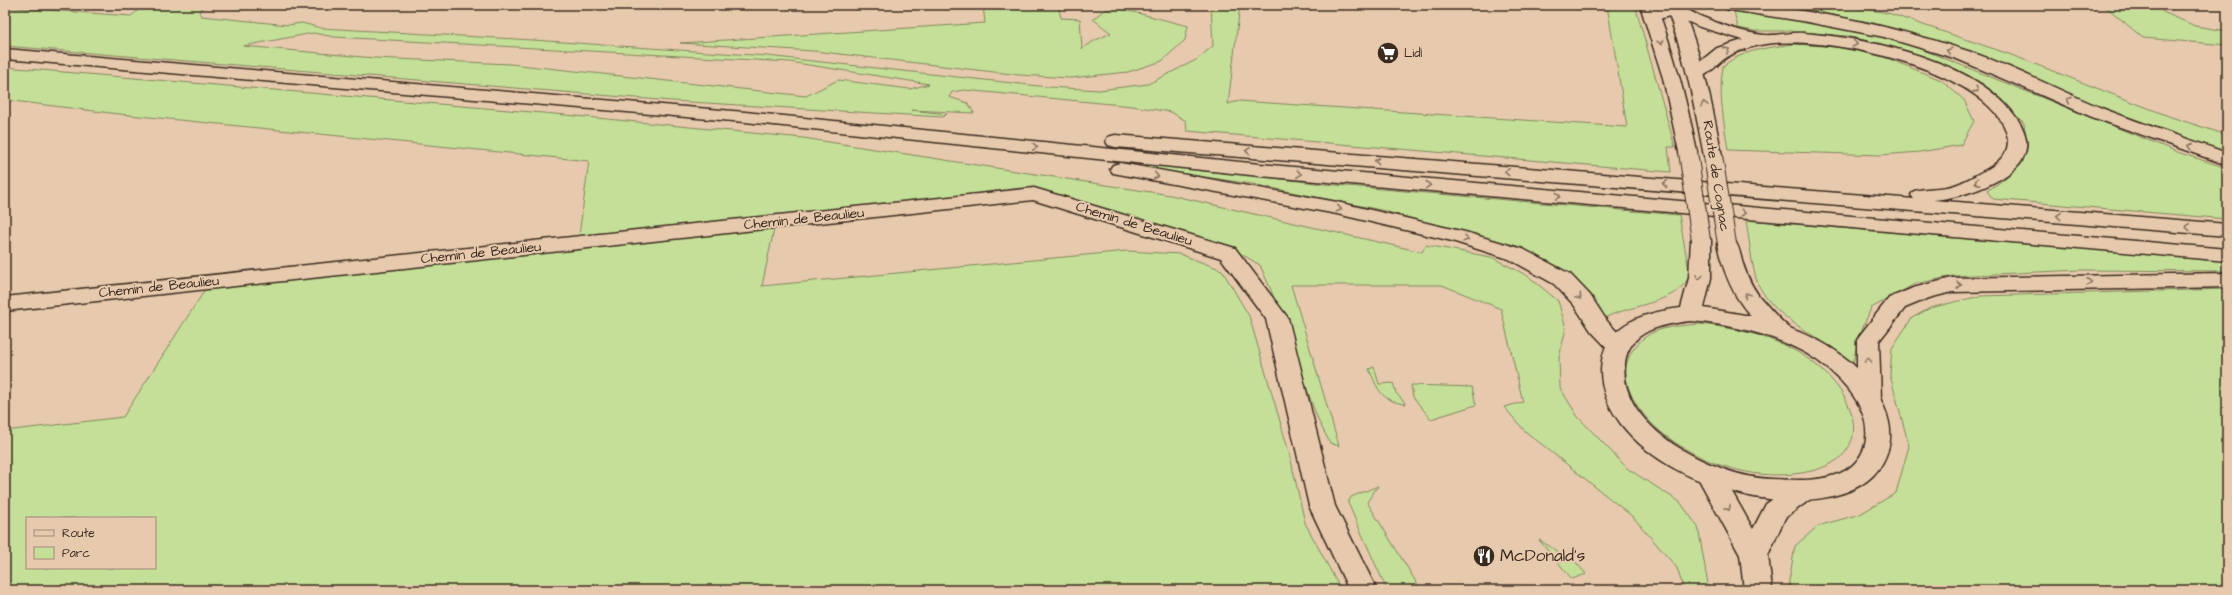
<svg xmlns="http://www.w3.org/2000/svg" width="2232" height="595" viewBox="0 0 2232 595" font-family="'Architects Daughter',sans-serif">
	<rect width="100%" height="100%" fill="#e7caae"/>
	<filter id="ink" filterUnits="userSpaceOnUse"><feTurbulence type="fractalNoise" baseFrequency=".025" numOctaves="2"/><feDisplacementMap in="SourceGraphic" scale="8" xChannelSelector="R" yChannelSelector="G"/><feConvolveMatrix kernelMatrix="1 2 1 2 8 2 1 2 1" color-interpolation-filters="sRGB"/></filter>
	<g filter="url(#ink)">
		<g fill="#c4e098" stroke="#80855b" fill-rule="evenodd">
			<path d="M 145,5 L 206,5 L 199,11 L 201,16 L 288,25 L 302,23 L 321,28 L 532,40 L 767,56 L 1048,87 L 1099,90 L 1148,84 L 1196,60 L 1213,46 L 1211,5 L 1240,5 L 1228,104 L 1239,101 L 1627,127 L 1607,5 L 1635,5 L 1675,147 L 1668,147 L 1671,172 L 1187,131 L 1186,121 L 1171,112 L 1132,106 L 964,90 L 952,92 L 949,97 L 968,103 L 974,113 L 911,110 L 947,114 L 942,117 L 672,101 L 5,46 L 5,7 L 131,16 ZM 313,33 L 335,37 L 790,62 L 929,84 L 910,89 L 838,80 L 806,96 L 510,64 L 374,58 L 243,46 Z"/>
			<path d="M 983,5 L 1058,5 L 1061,18 L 1080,19 L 1082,49 L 1094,41 L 1111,33 L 1093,19 L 1104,10 L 1118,8 L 1188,26 L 1185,40 L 1162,61 L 1128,72 L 1071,78 L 1020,75 L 814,51 L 680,43 L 985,23 Z"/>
			<path d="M 1777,5 L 1843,5 L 1888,13 L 2009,54 L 2171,117 L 2227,135 L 2227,153 L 2096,105 L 1933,39 L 1874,23 Z"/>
			<path d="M 2104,5 L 2154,5 L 2163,12 L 2195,26 L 2227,31 L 2227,45 L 2143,38 Z"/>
			<path d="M 1734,11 L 1780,16 L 1865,32 L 1911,45 L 2180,153 L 2227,168 L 2227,219 L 1993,199 L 1987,191 L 2003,180 L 2023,162 L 2027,146 L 2024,123 L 1997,97 L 1961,74 L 1911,52 L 1847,36 L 1790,31 L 1754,31 L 1738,28 Z"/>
			<path d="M 1794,44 L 1838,47 L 1882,56 L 1941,80 L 1964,100 L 1974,121 L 1961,145 L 1920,152 L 1880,155 L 1728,150 C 1724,121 1718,95 1723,66 C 1745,49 1767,48 1794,44 Z"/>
			<path d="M 5,67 L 555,114 L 803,138 L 1170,195 L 1422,252 L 1426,245 L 1491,257 L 1528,276 L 1558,301 L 1566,328 L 1559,358 L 1560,388 L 1578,417 L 1628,469 L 1680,502 L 1698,527 L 1709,590 L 1684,590 L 1677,568 L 1633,517 L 1525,431 L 1504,407 L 1523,402 L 1501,309 L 1442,285 L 1291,285 L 1339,446 L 1330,443 L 1318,420 L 1271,290 L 1260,265 L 1231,248 L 1021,188 L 589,242 L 774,229 L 762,286 L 1127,251 L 1180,254 L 1222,270 L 1249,316 L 1289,452 L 1305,523 L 1341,590 L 5,590 L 5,431 L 123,417 L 210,282 L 578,243 L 589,161 L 119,114 L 5,100 ZM 27,518 L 155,518 L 155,568 L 27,568 Z"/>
			<path d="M 1146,163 L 1324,184 L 1679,215 L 1690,276 C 1686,281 1681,289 1676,292 C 1654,305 1627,307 1604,318 L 1492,241 L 1381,210 L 1252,184 L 1145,168 Z"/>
			<path d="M 1746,220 L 2227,261 L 2227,271 L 2080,270 L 1953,276 L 1915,284 L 1871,308 L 1858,339 L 1853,363 C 1822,336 1777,323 1758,284 C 1752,270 1749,237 1746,220 Z"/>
			<path d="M 2227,289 L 2227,590 L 1790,590 L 1789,581 L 1795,546 L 1818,526 L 1860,514 L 1896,493 L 1909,446 L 1890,375 L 1892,348 L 1912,318 L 1930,308 L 1980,296 Z"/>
			<path d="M 1699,324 C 1734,328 1768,335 1799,353 C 1860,389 1885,465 1793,474 C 1752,479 1706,464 1673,441 C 1640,419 1603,371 1644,338 C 1658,326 1681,326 1699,324 Z"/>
			<path d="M 1374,367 L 1379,384 L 1393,383 L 1396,393 L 1406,404 C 1381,402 1378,389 1369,369 Z"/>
			<path d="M 1411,385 L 1472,387 L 1476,405 L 1431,419 L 1413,397 Z"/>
			<path d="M 1378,486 L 1367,502 L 1421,590 L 1387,590 L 1348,503 L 1351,497 Z"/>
			<path d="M 1539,540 L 1554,549 L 1564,560 L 1572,558 L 1586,574 L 1572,579 Z"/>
		</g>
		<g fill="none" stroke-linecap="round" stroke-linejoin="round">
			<g stroke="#3b2a1e" stroke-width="3">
				<path id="minor" d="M 1034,188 L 1235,248 L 1288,318 L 1335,506 L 1377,590 L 1349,590 L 1309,506 L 1266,319 L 1221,258 L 1033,200 L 5,311 L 5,297 Z"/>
			</g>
			<g stroke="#3b2a1e" stroke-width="3">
				<path id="secondary" d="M 1709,464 L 1718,467 L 1753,529 L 1766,504 L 1794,484 L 1803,481 L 1812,484 L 1816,491 L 1812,498 L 1785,518 L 1768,555 L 1772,590 L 1744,590 L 1740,555 L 1696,474 L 1700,467 Z"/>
			</g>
			<g stroke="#3b2a1e" stroke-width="3">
				<g id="primary">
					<path d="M 1640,5 L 1656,5 C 1674,53 1687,102 1697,152 L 1695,156 L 1688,158 L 1681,156 L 1679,152 L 1663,78 Z"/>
					<path d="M 1665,5 L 1681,5 C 1702,54 1712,104 1722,156 L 1720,160 L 1713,162 L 1706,160 L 1704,156 C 1694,104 1685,54 1665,5 Z"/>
					<path d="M 1701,234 L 1708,236 L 1711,240 L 1711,278 L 1704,308 L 1751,316 C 1732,296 1723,270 1717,244 L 1720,240 L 1727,238 L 1734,240 C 1739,246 1740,253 1742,261 C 1747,277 1754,292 1766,304 C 1770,309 1785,325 1790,328 C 1800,333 1811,336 1821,342 C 1847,356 1873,379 1884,407 C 1892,426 1893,443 1883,462 C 1860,506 1783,505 1741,494 C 1696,483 1650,461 1621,424 C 1607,405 1598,384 1602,360 C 1608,322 1648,312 1681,308 L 1689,278 L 1691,240 L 1694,236 ZM 1691,321 C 1731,325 1769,333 1804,352 C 1835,370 1874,406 1865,445 C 1861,460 1849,471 1835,475 C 1815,482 1792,480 1771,479 C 1717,477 1616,428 1625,363 C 1629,330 1663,324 1691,321 Z"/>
				</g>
			</g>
			<g stroke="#3b2a1e" stroke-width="3">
				<g id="trunk">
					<path d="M 1654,5 C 1661,5 1668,4 1675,5 C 1684,6 1692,13 1700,16 C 1719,24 1743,33 1764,35 C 1777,36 1790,32 1803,33 C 1869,38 1980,61 2018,120 C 2028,135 2030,151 2018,165 C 2000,185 1959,198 1933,200 L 2227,224 L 2227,236 L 1115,147 L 1108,145 L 1106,141 L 1108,137 L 1115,135 L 1914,199 L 1911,195 L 1914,191 C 1925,188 1936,189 1947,187 C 1961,185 1973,176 1986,170 C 2004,160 2014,147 2004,126 C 1974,66 1821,33 1760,45 C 1751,47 1737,51 1729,56 C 1716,63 1707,81 1691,77 L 1688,73 L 1691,69 L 1717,48 L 1743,40 L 1700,27 L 1673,15 L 1652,21 L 1646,19 L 1644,16 L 1646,13 L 1659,9 Z"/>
					<path d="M 1722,5 C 1803,5 1891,26 1968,51 C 2015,67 2059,91 2104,109 C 2145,125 2186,138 2227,153 L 2227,165 L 2092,117 L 1957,59 L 1884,37 L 1802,21 L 1730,10 L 1724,8 Z"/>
					<path d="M 5,49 L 745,112 L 1260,164 L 2227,249 L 2227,261 L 1260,176 L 745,122 L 5,59 Z"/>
					<path d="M 1120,163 L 1337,202 L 1465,232 L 1523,249 L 1570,274 L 1590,295 L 1607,321 L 1629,345 L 1625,350 L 1617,353 L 1609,350 L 1591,331 L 1574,305 L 1554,284 L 1509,259 L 1452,241 L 1337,214 L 1113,173 L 1110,169 L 1113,165 Z"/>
					<path d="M 2227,273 L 2227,287 L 1952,292 L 1929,298 L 1905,308 L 1879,341 L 1881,399 L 1878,405 L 1869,408 L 1860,405 L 1857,399 L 1857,340 L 1860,335 L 1889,298 L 1913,288 L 1952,278 Z"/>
				</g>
			</g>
			<use href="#minor" fill="#e7caae" fill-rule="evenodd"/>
			<use href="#secondary" fill="#e7caae" fill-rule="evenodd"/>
			<use href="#primary" fill="#e7caae" fill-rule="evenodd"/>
			<use href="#trunk" fill="#e7caae" fill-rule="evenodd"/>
			<g stroke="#3b2a1e" stroke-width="20" stroke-linecap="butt">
				<g id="primary-bridge">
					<path d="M 1688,152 L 1701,240"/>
					<path d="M 1713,156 L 1727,244"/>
				</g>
			</g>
			<use href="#primary-bridge" stroke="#e7caae" stroke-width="18"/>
		</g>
		<defs><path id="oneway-chevron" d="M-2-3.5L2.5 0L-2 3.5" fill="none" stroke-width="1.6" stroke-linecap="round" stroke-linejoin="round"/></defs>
		<g stroke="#88725f">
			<use href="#oneway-chevron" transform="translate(1661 42) rotate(71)"/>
			<use href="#oneway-chevron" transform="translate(1855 44) rotate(11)"/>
			<use href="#oneway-chevron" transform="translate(1727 50) rotate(-24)"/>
			<use href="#oneway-chevron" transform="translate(1949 51) rotate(-164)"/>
			<use href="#oneway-chevron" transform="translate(1976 90) rotate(33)"/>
			<use href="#oneway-chevron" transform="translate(2069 100) rotate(-157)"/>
			<use href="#oneway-chevron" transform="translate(1704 104) rotate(-102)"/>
			<use href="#oneway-chevron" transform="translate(2190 146) rotate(-160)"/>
			<use href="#oneway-chevron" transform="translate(1035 147) rotate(6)"/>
			<use href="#oneway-chevron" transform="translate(1248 151) rotate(-175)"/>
			<use href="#oneway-chevron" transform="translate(1377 161) rotate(-175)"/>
			<use href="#oneway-chevron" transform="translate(1507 172) rotate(-175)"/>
			<use href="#oneway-chevron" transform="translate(1299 174) rotate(5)"/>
			<use href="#oneway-chevron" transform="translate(1156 176) rotate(10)"/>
			<use href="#oneway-chevron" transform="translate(1977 182) rotate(156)"/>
			<use href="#oneway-chevron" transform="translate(1665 184) rotate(-175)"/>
			<use href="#oneway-chevron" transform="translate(1428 185) rotate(5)"/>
			<use href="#oneway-chevron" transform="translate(1558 196) rotate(5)"/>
			<use href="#oneway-chevron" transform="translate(1339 209) rotate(12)"/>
			<use href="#oneway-chevron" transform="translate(1743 213) rotate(5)"/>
			<use href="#oneway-chevron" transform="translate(2059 216) rotate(-175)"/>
			<use href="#oneway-chevron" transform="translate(2188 227) rotate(-175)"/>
			<use href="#oneway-chevron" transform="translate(1466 239) rotate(17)"/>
			<use href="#oneway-chevron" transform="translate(1699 277) rotate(97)"/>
			<use href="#oneway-chevron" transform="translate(2089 282) rotate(-1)"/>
			<use href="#oneway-chevron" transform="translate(1959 285) rotate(-2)"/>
			<use href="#oneway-chevron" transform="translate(1747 295) rotate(-124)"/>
			<use href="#oneway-chevron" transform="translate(1579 297) rotate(49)"/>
			<use href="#oneway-chevron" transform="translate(1868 360) rotate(-91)"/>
			<use href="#oneway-chevron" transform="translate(1728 508) rotate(61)"/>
		</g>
	</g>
	<defs>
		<g id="supermarket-disc" transform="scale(1.15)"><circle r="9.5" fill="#3b2a1e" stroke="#e7caae"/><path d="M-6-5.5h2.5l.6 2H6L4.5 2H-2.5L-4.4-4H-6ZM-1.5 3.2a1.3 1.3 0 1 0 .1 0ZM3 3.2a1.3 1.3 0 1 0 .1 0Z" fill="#fff"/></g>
		<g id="restaurant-disc" transform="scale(1.15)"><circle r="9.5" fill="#3b2a1e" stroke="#e7caae"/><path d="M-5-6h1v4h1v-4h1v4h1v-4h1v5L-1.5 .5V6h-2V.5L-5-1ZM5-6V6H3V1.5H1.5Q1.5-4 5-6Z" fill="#fff"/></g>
	</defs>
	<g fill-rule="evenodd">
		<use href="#supermarket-disc" x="1388" y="53"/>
		<use href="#restaurant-disc" x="1484" y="556"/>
	</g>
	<g text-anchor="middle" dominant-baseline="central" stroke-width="4" stroke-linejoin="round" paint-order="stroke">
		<g font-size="12" fill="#3b2a1e" stroke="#e7caae" text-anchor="start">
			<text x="1404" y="53">Lidl</text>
		</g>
		<g font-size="14" fill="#3b2a1e" stroke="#e7caae">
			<text transform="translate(1716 176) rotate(81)">Route de Cognac</text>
			<text transform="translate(804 219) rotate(-6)">Chemin de Beaulieu</text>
			<text transform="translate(1134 224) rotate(17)">Chemin de Beaulieu</text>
			<text transform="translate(481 253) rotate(-6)">Chemin de Beaulieu</text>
			<text transform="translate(159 287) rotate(-6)">Chemin de Beaulieu</text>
		</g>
		<g font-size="17" fill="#3b2a1e" stroke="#e7caae" text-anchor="start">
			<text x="1500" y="556">McDonald's</text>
		</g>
	</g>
	<rect width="2232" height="595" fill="none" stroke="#e7caae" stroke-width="20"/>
	<rect x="10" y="10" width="2212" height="575" fill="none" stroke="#3b2a1e" stroke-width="1.5" filter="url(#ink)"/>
	<rect x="26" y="517" width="130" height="52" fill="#e7caae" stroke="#a28a74"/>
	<rect x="34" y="530" width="20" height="6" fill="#e7caae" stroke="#a28a74"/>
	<text x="62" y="537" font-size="12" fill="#3b2a1e">Route</text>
	<rect x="34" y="547" width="20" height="12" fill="#c4e098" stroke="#a28a74"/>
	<text x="62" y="557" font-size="12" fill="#3b2a1e">Parc</text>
</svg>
